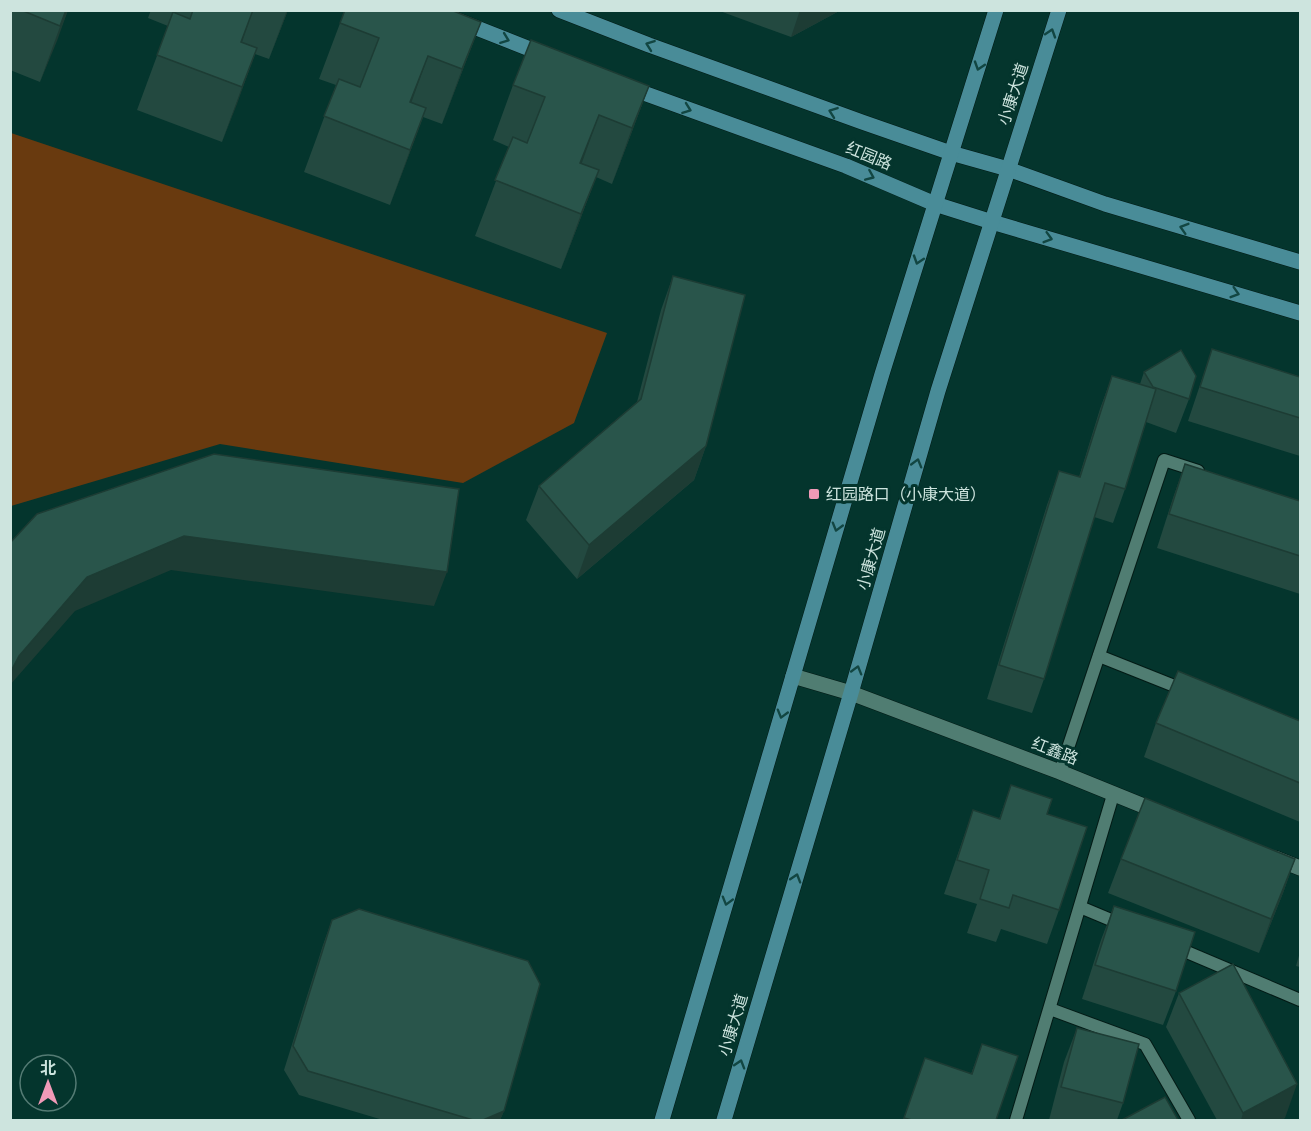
<svg xmlns="http://www.w3.org/2000/svg" width="1311" height="1131" viewBox="0 0 1311 1131" font-family="'DM Sans','Noto Sans SC',sans-serif">
	<rect width="100%" height="100%" fill="#04352d"/>
	<path fill="#693a0f" d="M 11,133 L 607,333 L 574,423 L 463,483 L 220,444 L 11,506 Z"/>
	<g fill="none" stroke-linecap="round" stroke-linejoin="round">
		<g stroke="#031a15" stroke-width="14">
			<g id="service">
				<path d="M 1099,656 L 1187,691"/>
				<path d="M 1060,772 L 1164,460 L 1198,471"/>
				<path d="M 1080,907 L 1123,925"/>
				<path d="M 1175,947 L 1300,1000"/>
				<path d="M 1050,1009 L 1145,1044 L 1189,1120"/>
				<path d="M 1016,1120 L 1113,795"/>
			</g>
		</g>
		<g stroke="#031a15" stroke-width="16">
			<g id="tertiary">
				<path d="M 793,676 L 851,693 L 1060,772 L 1161,813"/>
				<path d="M 1275,858 L 1300,868"/>
			</g>
		</g>
		<g stroke="#031a15" stroke-width="16">
			<g id="secondary">
				<path d="M 431,10 L 545,55"/>
				<path d="M 559,10 L 649,45 L 862,122 L 951,153 L 1008,169 L 1105,204 L 1300,262"/>
				<path d="M 627,87 L 846,166 L 935,204 L 992,222 L 1300,313"/>
				<path d="M 662,1120 L 882,374 L 996,10"/>
				<path d="M 724,1120 L 851,693 L 938,391 L 1059,10"/>
			</g>
		</g>
		<use href="#service" stroke="#507d72" stroke-width="12"/>
		<use href="#tertiary" stroke="#507d72" stroke-width="15"/>
		<use href="#secondary" stroke="#498c98" stroke-width="15"/>
	</g>
	<g fill="#234940">
		<path d="M 10,10 L 68,10 L 40,82 L 10,70 Z"/>
		<path d="M 151,10 L 288,10 L 269,59 L 255,54 L 222,142 L 137,110 L 168,26 L 148,18 Z"/>
		<path d="M 345,10 L 481,22 L 442,124 L 423,117 L 390,205 L 304,172 L 336,85 L 319,79 Z"/>
		<path d="M 717,10 L 841,10 L 791,37 Z"/>
		<path d="M 513,85 L 649,86 L 628,142 L 612,184 L 596,177 L 578,225 L 561,269 L 475,236 L 509,147 L 493,140 Z"/>
		<path d="M 673,276 L 706,446 L 694,480 L 577,579 L 526,520 L 539,486 L 637,402 L 661,310 Z"/>
		<path d="M 1212,349 L 1300,377 L 1300,456 L 1188,421 Z"/>
		<path d="M 1144,372 L 1189,399 L 1176,433 L 1146,422 L 1125,489 L 1113,523 L 1094,517 L 1044,679 L 1032,713 L 987,699 L 1047,505 L 1059,471 L 1079,477 L 1100,409 L 1112,376 L 1140,384 Z"/>
		<path d="M 1185,464 L 1300,501 L 1300,594 L 1157,548 L 1173,498 Z"/>
		<path d="M 1300,721 L 1300,822 L 1144,757 L 1156,723 Z"/>
		<path d="M 1011,785 L 1047,814 L 1059,910 L 1047,944 L 1001,929 L 996,942 L 967,933 L 977,904 L 944,894 L 973,810 L 999,819 Z"/>
		<path d="M 1121,859 L 1295,859 L 1283,893 L 1259,953 L 1108,893 Z"/>
		<path d="M 1114,906 L 1176,991 L 1163,1025 L 1082,999 L 1101,940 Z"/>
		<path d="M 332,920 L 504,1111 L 500,1120 L 383,1120 L 299,1095 L 284,1070 L 323,945 Z"/>
		<path d="M 1300,952 L 1300,967 L 1296,966 Z"/>
		<path d="M 1179,993 L 1285,1118 L 1280,1120 L 1217,1120 L 1166,1027 Z"/>
		<path d="M 1077,1028 L 1123,1103 L 1117,1120 L 1049,1120 L 1064,1062 Z"/>
		<path d="M 982,1044 L 996,1120 L 903,1120 L 925,1058 L 971,1074 Z"/>
	</g>
	<g fill="#1d3c34">
		<path d="M 66,10 L 68,10 L 57,41 L 40,82 Z"/>
		<path d="M 253,10 L 240,48 L 226,81 Z"/>
		<path d="M 287,10 L 288,10 L 269,59 Z"/>
		<path d="M 800,10 L 841,10 L 791,37 Z"/>
		<path d="M 481,22 L 460,77 L 442,124 L 462,69 Z"/>
		<path d="M 257,48 L 237,104 L 222,142 L 242,87 Z"/>
		<path d="M 428,56 L 408,112 L 410,102 Z"/>
		<path d="M 649,86 L 628,142 L 612,184 L 632,128 Z"/>
		<path d="M 426,108 L 406,163 L 390,205 L 410,150 Z"/>
		<path d="M 599,115 L 579,171 L 580,163 Z"/>
		<path d="M 599,170 L 578,225 L 561,269 L 581,214 Z"/>
		<path d="M 706,446 L 694,480 L 577,579 L 589,545 Z"/>
		<path d="M 184,536 L 447,572 L 434,606 L 171,570 L 75,611 L 10,685 L 10,673 L 19,656 L 87,577 Z"/>
		<path d="M 1295,859 L 1283,893 L 1259,953 L 1271,919 Z"/>
		<path d="M 1297,1084 L 1285,1118 L 1280,1120 L 1241,1120 L 1243,1113 Z"/>
		<path d="M 504,1111 L 500,1120 L 483,1120 Z"/>
	</g>
	<g fill="#29554b" stroke="#1d3c34" stroke-width="1.5">
		<path d="M 21,10 L 66,10 L 60,26 Z"/>
		<path d="M 193,10 L 253,10 L 241,42 L 257,48 L 242,87 L 157,55 L 173,12 L 190,19 Z"/>
		<path d="M 345,10 L 451,10 L 481,22 L 462,69 L 428,56 L 410,102 L 426,108 L 410,150 L 324,116 L 339,79 L 360,87 L 379,38 L 340,23 Z"/>
		<path d="M 531,40 L 649,86 L 632,128 L 599,115 L 580,163 L 599,170 L 581,214 L 495,180 L 513,137 L 527,143 L 545,97 L 513,85 Z"/>
		<path d="M 673,276 L 745,295 L 706,446 L 589,545 L 539,486 L 641,399 Z"/>
		<path d="M 1212,349 L 1300,377 L 1300,418 L 1200,387 Z"/>
		<path d="M 1181,350 L 1196,376 L 1189,399 L 1153,387 L 1144,372 Z"/>
		<path d="M 1112,376 L 1156,389 L 1125,489 L 1105,483 L 1044,679 L 999,665 L 1059,471 L 1080,477 Z"/>
		<path d="M 214,454 L 459,489 L 447,572 L 184,536 L 87,577 L 19,656 L 10,673 L 10,543 L 37,514 Z"/>
		<path d="M 1185,464 L 1300,501 L 1300,556 L 1169,514 Z"/>
		<path d="M 1178,671 L 1300,721 L 1300,783 L 1156,723 Z"/>
		<path d="M 1011,785 L 1052,799 L 1047,814 L 1087,827 L 1059,910 L 1013,895 L 1009,908 L 980,899 L 989,870 L 957,860 L 973,810 L 1000,819 Z"/>
		<path d="M 1145,798 L 1295,859 L 1271,919 L 1121,859 Z"/>
		<path d="M 1114,906 L 1195,932 L 1176,991 L 1095,965 Z"/>
		<path d="M 359,909 L 528,961 L 540,984 L 504,1111 L 483,1120 L 473,1120 L 308,1071 L 293,1046 L 332,920 Z"/>
		<path d="M 1233,964 L 1297,1084 L 1243,1113 L 1179,993 Z"/>
		<path d="M 1077,1028 L 1139,1044 L 1123,1103 L 1061,1087 Z"/>
		<path d="M 982,1044 L 1018,1056 L 996,1120 L 912,1120 L 904,1118 L 925,1058 L 972,1074 Z"/>
		<path d="M 1165,1097 L 1178,1120 L 1122,1120 Z"/>
	</g>
	<defs><path id="oneway-chevron" d="M-2-3.5L2.5 0L-2 3.5" fill="none" stroke-width="1.6" stroke-linecap="round" stroke-linejoin="round" transform="scale(1.5)"/></defs>
	<g stroke="#124642">
		<use href="#oneway-chevron" transform="translate(1051 33) rotate(-72)"/>
		<use href="#oneway-chevron" transform="translate(505 39) rotate(21)"/>
		<use href="#oneway-chevron" transform="translate(650 45) rotate(-160)"/>
		<use href="#oneway-chevron" transform="translate(979 66) rotate(108)"/>
		<use href="#oneway-chevron" transform="translate(687 109) rotate(20)"/>
		<use href="#oneway-chevron" transform="translate(833 112) rotate(-160)"/>
		<use href="#oneway-chevron" transform="translate(870 176) rotate(23)"/>
		<use href="#oneway-chevron" transform="translate(1184 228) rotate(-163)"/>
		<use href="#oneway-chevron" transform="translate(1048 238) rotate(16)"/>
		<use href="#oneway-chevron" transform="translate(918 260) rotate(108)"/>
		<use href="#oneway-chevron" transform="translate(1235 293) rotate(17)"/>
		<use href="#oneway-chevron" transform="translate(917 463) rotate(-74)"/>
		<use href="#oneway-chevron" transform="translate(837 527) rotate(106)"/>
		<use href="#oneway-chevron" transform="translate(857 670) rotate(-74)"/>
		<use href="#oneway-chevron" transform="translate(782 714) rotate(106)"/>
		<use href="#oneway-chevron" transform="translate(796 878) rotate(-73)"/>
		<use href="#oneway-chevron" transform="translate(727 901) rotate(106)"/>
		<use href="#oneway-chevron" transform="translate(740 1064) rotate(-73)"/>
	</g>
	<rect fill="#f09ab7" stroke="#04352d" stroke-width="2" x="808" y="488" width="12" height="12" rx="3"/>
	<g text-anchor="middle" dominant-baseline="central" stroke-width="6" stroke-linejoin="round" paint-order="stroke">
		<g font-size="16" fill="#cde4de" stroke="#04352d">
			<text transform="translate(1013 94) rotate(-72)">小康大道</text>
			<text transform="translate(869 156) rotate(22)">红园路</text>
			<text transform="translate(871 559) rotate(-74)">小康大道</text>
			<text transform="translate(1055 751) rotate(21)">红鑫路</text>
			<text transform="translate(733 1025) rotate(-73)">小康大道</text>
		</g>
		<g font-size="16" fill="#cde4de" stroke="#04352d" text-anchor="start">
			<text x="826" y="494">红园路口（小康大道）</text>
		</g>
	</g>
	<rect width="1311" height="1131" fill="none" stroke="#cde4de" stroke-width="24"/>
	<g transform="translate(48 1083)"><circle r="28" fill="#04352d" stroke="#547b74" stroke-width="1.5"/>
	<path d="M0-4.5L10 22L0 15L-10 22Z" fill="#f09ab7"/>
	<text y="-9" font-size="16" font-weight="bold" text-anchor="middle" fill="#cde4de">北</text>
	</g>
</svg>
